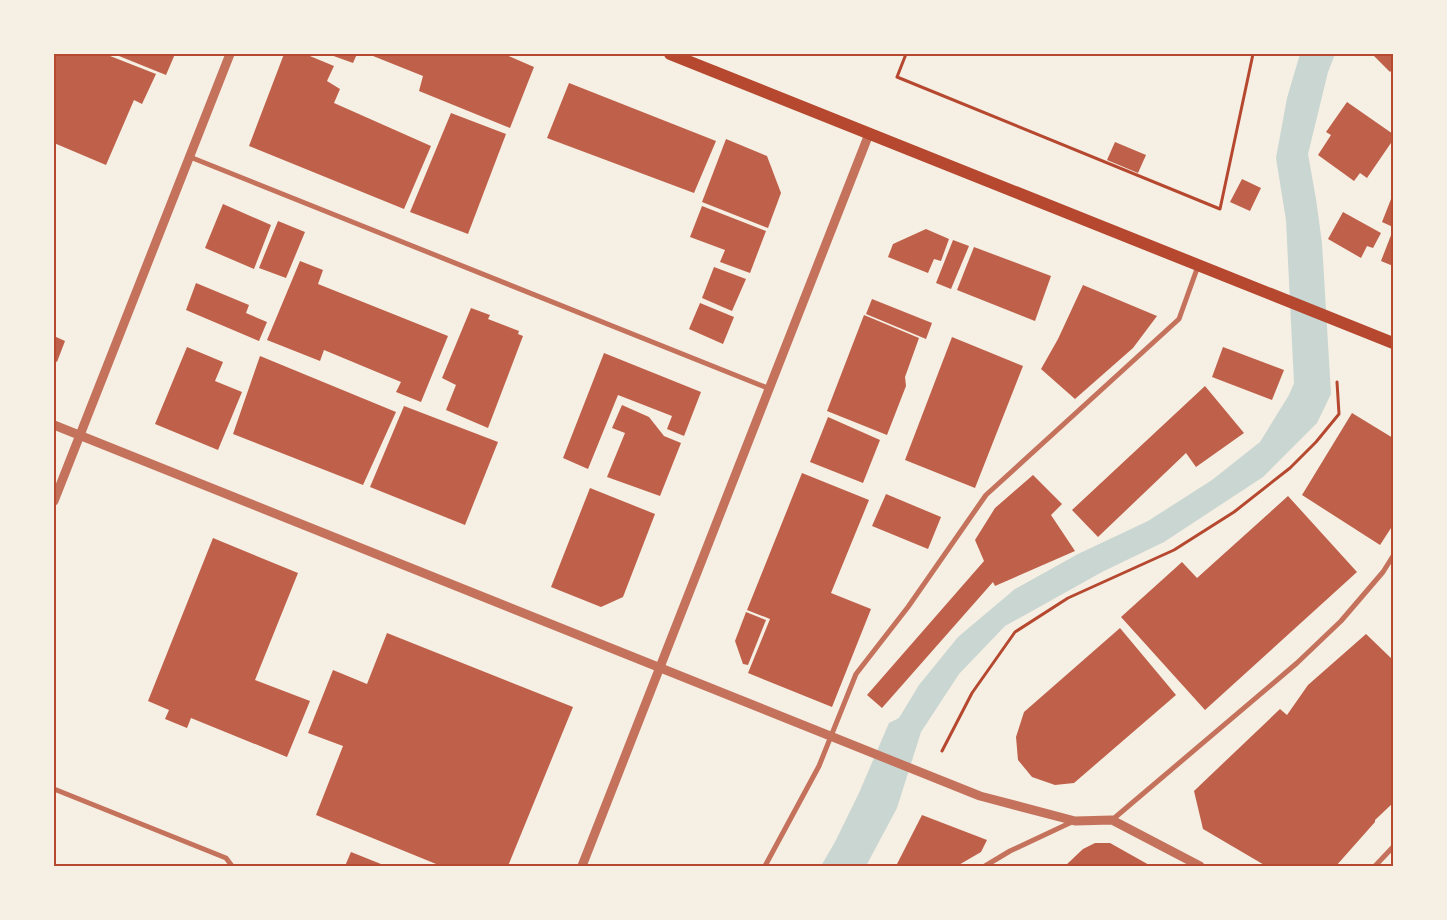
<svg xmlns="http://www.w3.org/2000/svg" width="1447" height="920" viewBox="0 0 1447 920" font-family="Rubik,sans-serif">
	<rect width="100%" height="100%" fill="#f6efe4"/>
	<path fill="#c9d6d2" d="M 1300,54 L 1335,54 L 1328,72 L 1308,154 L 1316,199 L 1322,243 L 1331,394 L 1317,423 L 1263,477 L 1164,542 L 1102,572 L 1005,626 L 959,674 L 921,732 L 897,808 L 866,866 L 821,866 L 835,842 L 859,793 L 889,723 L 899,718 L 919,685 L 958,637 L 1015,589 L 1078,554 L 1148,521 L 1212,480 L 1260,442 L 1289,395 L 1294,383 L 1286,220 L 1276,158 L 1287,98 Z"/>
	<g fill="#bf614a">
		<path d="M 54,54 L 105,54 L 156,74 L 142,104 L 134,100 L 106,165 L 54,143 Z"/>
		<path d="M 114,54 L 175,54 L 166,75 Z"/>
		<path d="M 284,54 L 305,54 L 334,66 L 327,81 L 340,89 L 334,103 L 431,146 L 404,209 L 249,146 Z"/>
		<path d="M 328,54 L 357,54 L 353,63 Z"/>
		<path d="M 368,54 L 504,54 L 534,67 L 510,128 L 419,91 L 423,76 Z"/>
		<path d="M 1372,54 L 1393,54 L 1393,69 L 1390,72 Z"/>
		<path d="M 569,83 L 716,141 L 694,193 L 547,138 Z"/>
		<path d="M 1347,102 L 1393,134 L 1393,140 L 1367,178 L 1360,173 L 1354,181 L 1318,155 L 1331,135 L 1326,132 Z"/>
		<path d="M 451,113 L 506,134 L 468,234 L 410,212 Z"/>
		<path d="M 726,139 L 767,156 L 781,193 L 768,228 L 702,202 Z"/>
		<path d="M 1115,142 L 1146,155 L 1138,173 L 1107,160 Z"/>
		<path d="M 1242,179 L 1261,188 L 1250,211 L 1230,202 Z"/>
		<path d="M 1393,194 L 1393,227 L 1382,222 Z"/>
		<path d="M 223,204 L 271,225 L 254,269 L 205,248 Z"/>
		<path d="M 702,206 L 766,231 L 750,273 L 720,262 L 725,250 L 690,237 Z"/>
		<path d="M 1343,212 L 1381,233 L 1373,248 L 1367,246 L 1361,258 L 1328,239 Z"/>
		<path d="M 278,221 L 305,232 L 286,278 L 259,268 Z"/>
		<path d="M 926,229 L 949,239 L 941,261 L 934,259 L 928,273 L 888,257 L 893,244 Z"/>
		<path d="M 1393,230 L 1393,266 L 1381,261 Z"/>
		<path d="M 953,240 L 969,246 L 951,289 L 936,283 Z"/>
		<path d="M 974,247 L 1051,276 L 1035,321 L 957,290 Z"/>
		<path d="M 300,261 L 323,270 L 318,284 L 448,336 L 421,402 L 396,392 L 401,382 L 324,350 L 320,361 L 267,340 Z"/>
		<path d="M 714,267 L 746,279 L 732,311 L 702,298 Z"/>
		<path d="M 196,283 L 249,305 L 246,313 L 267,322 L 259,341 L 186,310 Z"/>
		<path d="M 1083,285 L 1157,316 L 1133,348 L 1075,399 L 1041,369 L 1058,339 Z"/>
		<path d="M 872,299 L 932,323 L 926,339 L 866,314 Z"/>
		<path d="M 700,303 L 734,317 L 723,344 L 689,329 Z"/>
		<path d="M 471,308 L 490,315 L 488,319 L 519,331 L 518,334 L 523,336 L 488,428 L 446,410 L 456,385 L 442,378 Z"/>
		<path d="M 864,315 L 919,338 L 905,377 L 906,386 L 887,435 L 827,411 Z"/>
		<path d="M 54,336 L 65,341 L 57,362 L 54,360 Z"/>
		<path d="M 952,337 L 1023,366 L 975,488 L 905,460 Z"/>
		<path d="M 187,347 L 223,362 L 215,381 L 242,392 L 218,450 L 155,424 Z"/>
		<path d="M 1223,347 L 1284,370 L 1272,400 L 1212,377 Z"/>
		<path d="M 604,353 L 701,392 L 684,436 L 667,429 L 672,416 L 618,395 L 588,469 L 563,458 Z"/>
		<path d="M 260,356 L 396,412 L 363,485 L 233,434 Z"/>
		<path d="M 1205,386 L 1244,433 L 1196,467 L 1186,453 L 1098,537 L 1072,510 Z"/>
		<path d="M 622,405 L 649,417 L 664,436 L 681,443 L 660,496 L 607,477 L 625,433 L 612,428 Z"/>
		<path d="M 404,406 L 498,442 L 465,525 L 370,487 Z"/>
		<path d="M 1352,413 L 1393,438 L 1393,525 L 1380,545 L 1302,495 Z"/>
		<path d="M 828,417 L 880,440 L 863,483 L 810,462 Z"/>
		<path d="M 802,473 L 869,500 L 831,593 L 871,609 L 832,707 L 748,673 L 770,619 L 747,610 Z"/>
		<path d="M 1033,475 L 1062,504 L 1051,515 L 1075,551 L 995,586 L 993,582 L 882,708 L 867,695 L 984,561 L 975,540 L 995,508 Z"/>
		<path d="M 590,488 L 655,514 L 623,597 L 601,607 L 551,587 Z"/>
		<path d="M 886,494 L 941,517 L 928,549 L 872,526 Z"/>
		<path d="M 1288,496 L 1357,572 L 1205,710 L 1121,617 L 1182,562 L 1197,578 Z"/>
		<path d="M 213,538 L 298,573 L 255,680 L 310,701 L 287,757 L 191,718 L 187,728 L 165,719 L 169,710 L 148,701 Z"/>
		<path d="M 746,612 L 766,620 L 748,665 L 743,664 L 735,641 Z"/>
		<path d="M 1120,628 L 1176,695 L 1074,783 L 1055,785 L 1032,777 L 1018,760 L 1016,737 L 1024,712 Z"/>
		<path d="M 387,633 L 573,707 L 508,866 L 441,866 L 316,815 L 343,746 L 308,733 L 333,670 L 367,684 Z"/>
		<path d="M 1366,634 L 1393,660 L 1393,803 L 1375,820 L 1375,822 L 1336,866 L 1266,866 L 1203,829 L 1194,791 L 1280,709 L 1287,715 L 1308,685 Z"/>
		<path d="M 922,815 L 987,840 L 981,852 L 957,866 L 896,866 Z"/>
		<path d="M 1095,843 L 1110,843 L 1151,866 L 1065,866 L 1083,849 Z"/>
		<path d="M 351,852 L 386,866 L 345,866 Z"/>
	</g>
	<g fill="none" stroke-linecap="round" stroke-linejoin="round">
		<g stroke="#b5482f" stroke-width="3">
			<path d="M 906,54 L 897,77 L 1220,209 L 1253,54"/>
			<path d="M 942,751 L 972,693 L 1015,632 L 1068,598 L 1174,550 L 1234,512 L 1290,468 L 1316,442 L 1339,414 L 1337,382"/>
		</g>
		<g stroke="#c5725c" stroke-width="5">
			<path d="M 190,157 L 770,389"/>
			<path d="M 54,789 L 226,858 L 232,866"/>
			<path d="M 1112,820 L 1297,663 L 1341,621 L 1383,572 L 1393,556"/>
			<path d="M 765,866 L 819,766 L 856,674 L 908,607 L 986,495 L 1179,319 L 1198,266"/>
			<path d="M 985,866 L 1010,851 L 1074,821"/>
			<path d="M 1375,866 L 1393,847"/>
		</g>
		<g stroke="#c5725c" stroke-width="9">
			<path d="M 54,425 L 980,796 L 1075,821 L 1112,820 L 1200,866"/>
			<path d="M 54,501 L 230,54"/>
			<path d="M 582,866 L 869,134"/>
		</g>
		<path stroke="#b5482f" stroke-width="12" d="M 670,54 L 1393,343"/>
	</g>
	<rect width="1447" height="920" fill="none" stroke="#f6efe4" stroke-width="110"/>
	<rect x="55" y="55" width="1337" height="810" fill="none" stroke="#b5482f" stroke-width="2"/>
</svg>
